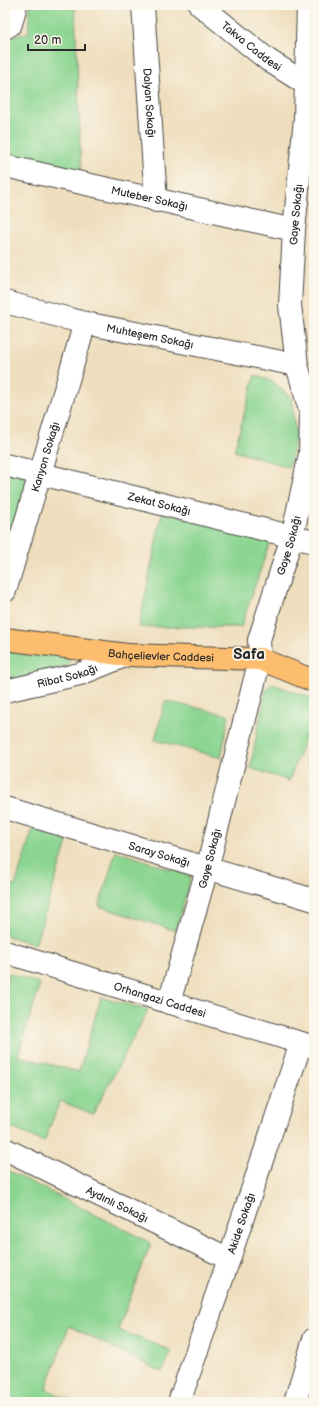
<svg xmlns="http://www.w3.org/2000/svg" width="319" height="1407" viewBox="0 0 319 1407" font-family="'Balsamiq Sans',sans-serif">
	<rect width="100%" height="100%" fill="#fbf7ec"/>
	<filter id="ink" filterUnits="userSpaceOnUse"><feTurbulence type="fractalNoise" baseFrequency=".025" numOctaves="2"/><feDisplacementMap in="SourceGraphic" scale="8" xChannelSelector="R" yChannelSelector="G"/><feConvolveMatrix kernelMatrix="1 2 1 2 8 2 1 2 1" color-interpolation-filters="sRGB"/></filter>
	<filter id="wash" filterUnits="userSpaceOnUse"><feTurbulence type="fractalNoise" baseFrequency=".012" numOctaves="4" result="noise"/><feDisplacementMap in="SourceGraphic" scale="16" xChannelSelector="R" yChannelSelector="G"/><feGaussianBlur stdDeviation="0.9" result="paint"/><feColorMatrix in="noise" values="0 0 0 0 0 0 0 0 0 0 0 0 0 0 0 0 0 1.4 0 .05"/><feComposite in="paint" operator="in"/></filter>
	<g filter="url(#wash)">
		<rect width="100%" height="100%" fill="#efdebd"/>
		<g fill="#8bd591" stroke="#5b805e">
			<path d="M 30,5 L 75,5 L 81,170 L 5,154 L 5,36 L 28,34 Z"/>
			<path d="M 255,375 L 275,383 L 291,398 L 296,436 L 289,467 L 234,451 Z"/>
			<path d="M 5,472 L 30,478 L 5,547 Z"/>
			<path d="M 162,512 L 271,539 L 241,627 L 139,627 Z"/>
			<path d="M 5,649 L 68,655 L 70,661 L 68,666 L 5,682 Z"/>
			<path d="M 272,684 L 314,699 L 314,713 L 289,781 L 250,768 L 266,689 Z"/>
			<path d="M 165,701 L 229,715 L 221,758 L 155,740 Z"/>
			<path d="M 33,828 L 68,839 L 35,945 L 5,935 L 5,883 L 15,886 Z"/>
			<path d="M 116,851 L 191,876 L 176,931 L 99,906 Z"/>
			<path d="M 9,973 L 40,984 L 18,1056 L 79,1072 L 101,997 L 148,1010 L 93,1114 L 60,1101 L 44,1142 L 5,1125 L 5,984 Z"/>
			<path d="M 5,1169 L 151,1243 L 118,1330 L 172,1351 L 162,1372 L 69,1326 L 46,1389 L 75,1402 L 5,1402 Z"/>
		</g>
	</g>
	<g filter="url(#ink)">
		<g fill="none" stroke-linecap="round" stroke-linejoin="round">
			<g stroke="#484641" stroke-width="24">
				<g id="minor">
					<path id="s1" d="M 143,5 L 156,201"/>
					<path id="s2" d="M 200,5 L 268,60 L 306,84"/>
					<path d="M 5,28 L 11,24 L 16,5"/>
					<path id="s3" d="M 5,166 L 294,230"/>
					<path id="s4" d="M 5,302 L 85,323 L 297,365"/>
					<path id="s5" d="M 5,465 L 314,542"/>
					<path id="s6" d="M 5,591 L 85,323"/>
					<path id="s7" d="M 5,691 L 80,674 L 127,655"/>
					<path id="s8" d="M 5,808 L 314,900"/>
					<path id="s9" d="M 5,952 L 314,1047"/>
					<path id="s10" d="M 169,1003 L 207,869 L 260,659 L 259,640 L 292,537 L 310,454 L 311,414 L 297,365 L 290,305 L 294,230 L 305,118 L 308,5"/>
					<path id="s11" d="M 5,1149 L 229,1259"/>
					<path id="s12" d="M 179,1402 L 229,1259 L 301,1043"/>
					<path d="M 295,1402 L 314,1339"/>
				</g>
			</g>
			<g stroke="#484641" stroke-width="24">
				<g id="major">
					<path id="s13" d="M 5,639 L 127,655 L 260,659 L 314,681"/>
				</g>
			</g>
			<use href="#minor" stroke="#fff" stroke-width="22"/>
			<use href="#major" stroke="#fcbd6e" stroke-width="22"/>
		</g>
	</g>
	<g text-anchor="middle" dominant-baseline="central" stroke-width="3.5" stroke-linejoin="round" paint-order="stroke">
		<g font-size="11" fill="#2b2b2b" stroke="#fbf7ec">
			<text stroke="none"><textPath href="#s2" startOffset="66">Takva Caddesi</textPath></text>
			<text stroke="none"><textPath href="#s1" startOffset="98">Dalyan Sokağı</textPath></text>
			<text stroke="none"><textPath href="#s3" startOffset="148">Muteber Sokağı</textPath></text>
			<text stroke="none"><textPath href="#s10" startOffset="810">Gaye Sokağı</textPath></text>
			<text stroke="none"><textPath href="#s4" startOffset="149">Muhteşem Sokağı</textPath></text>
			<text stroke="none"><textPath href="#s6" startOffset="140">Kanyon Sokağı</textPath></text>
			<text stroke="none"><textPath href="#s5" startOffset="159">Zekat Sokağı</textPath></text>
			<text stroke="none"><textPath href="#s10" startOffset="474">Gaye Sokağı</textPath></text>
			<text stroke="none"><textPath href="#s13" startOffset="157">Bahçelievler Caddesi</textPath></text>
			<text stroke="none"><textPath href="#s7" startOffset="64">Ribat Sokağı</textPath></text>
			<text stroke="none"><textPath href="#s8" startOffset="161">Saray Sokağı</textPath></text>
			<text stroke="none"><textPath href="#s10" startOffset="150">Gaye Sokağı</textPath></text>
			<text stroke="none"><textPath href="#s9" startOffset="162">Orhangazi Caddesi</textPath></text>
			<text stroke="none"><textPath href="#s11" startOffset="125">Aydınlı Sokağı</textPath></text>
			<text stroke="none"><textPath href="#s12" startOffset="189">Akide Sokağı</textPath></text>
		</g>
		<g font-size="15" font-weight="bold" fill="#2b2b2b" stroke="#fbf7ec">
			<text x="249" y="654">Safa</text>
		</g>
	</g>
	<rect width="319" height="1407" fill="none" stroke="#fbf7ec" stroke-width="20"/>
	<path d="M28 44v6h57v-6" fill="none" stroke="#2b2b2b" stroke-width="2"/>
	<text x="34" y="44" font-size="12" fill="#2b2b2b" stroke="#fbf7ec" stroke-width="3" paint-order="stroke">20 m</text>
</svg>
